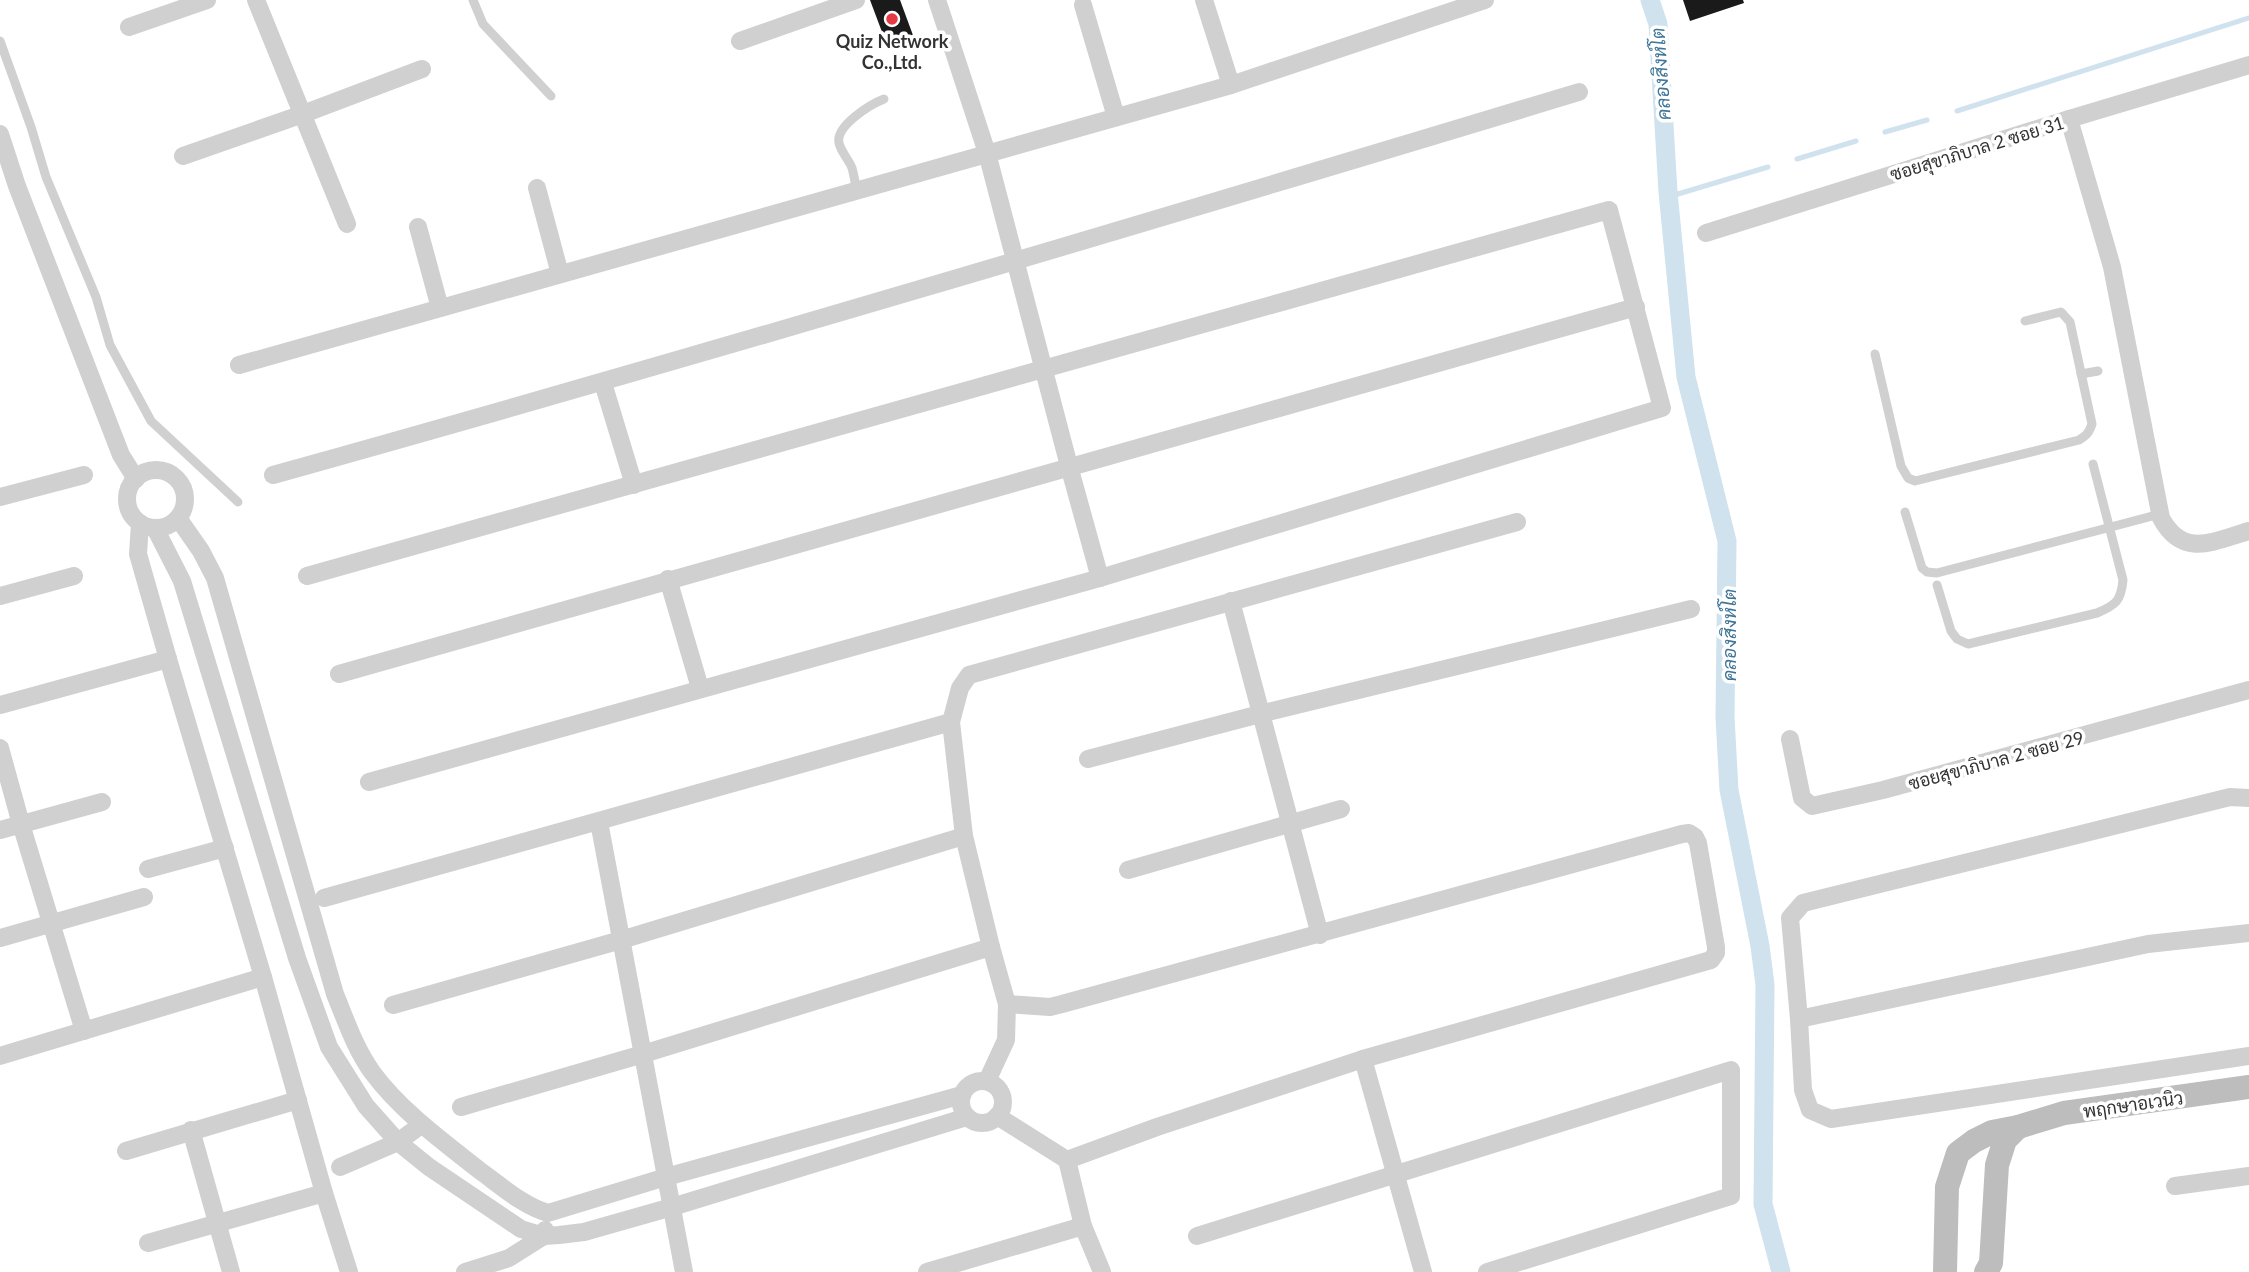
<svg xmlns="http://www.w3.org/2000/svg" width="2249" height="1272" viewBox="0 0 2249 1272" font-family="Lato,Sarabun,sans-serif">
	<rect width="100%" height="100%" fill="#fff"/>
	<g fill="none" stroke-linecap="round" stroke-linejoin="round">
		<g stroke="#cfe2ee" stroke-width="5">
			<path d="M 1957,111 L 2249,18"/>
			<path d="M 1885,132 L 1927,120"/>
			<path d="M 1797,159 L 1856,141"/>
			<path d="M 1668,197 L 1768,167"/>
		</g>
		<path stroke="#cfe2ee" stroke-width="19" d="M 1650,0 L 1658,24 L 1668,192 L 1686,377 L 1727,541 L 1725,717 L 1729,790 L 1760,946 L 1765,985 L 1763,1204 L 1781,1272"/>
	</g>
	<g fill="#1a1a1a">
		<path d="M 870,0 L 900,0 L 914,38 L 888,48 Z"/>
		<path d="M 1683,0 L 1743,0 L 1744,3 L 1690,21 Z"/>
	</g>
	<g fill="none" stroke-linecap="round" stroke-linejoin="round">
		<g stroke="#d0d0d0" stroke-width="9">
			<path d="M 473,0 L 483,24 L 551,96"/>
			<path d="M 0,41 L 31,127 L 46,177 L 96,297 L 110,345 L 151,421 L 238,502"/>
			<path d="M 857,190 C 855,183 854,175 852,168 C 849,160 841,152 839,143 C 835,126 871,104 884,99"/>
			<path d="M 1875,354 L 1901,466 L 1908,478 L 1915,481 L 2079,440 C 2086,436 2089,433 2092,424 L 2070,322 L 2061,312 L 2025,321"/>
			<path d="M 2081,374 L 2098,371"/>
			<path d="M 1905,512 L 1922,568 L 1927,572 L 1937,573 L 2160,514"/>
			<path d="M 1937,585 L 1951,631 L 1957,639 L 1968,644 L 2097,613 C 2116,605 2121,601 2123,580 L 2093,464"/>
		</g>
		<g stroke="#d0d0d0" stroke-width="18">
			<path d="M 256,0 L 347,224"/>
			<path d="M 937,0 L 987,153 L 1069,466 L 1100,578"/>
			<path d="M 1204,0 L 1231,85"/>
			<path d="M 1083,5 L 1116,117"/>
			<path d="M 129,27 L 207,0"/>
			<path d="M 740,41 L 856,0"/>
			<path d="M 2069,119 L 2112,267 L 2161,518 C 2183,559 2214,541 2249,531"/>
			<path d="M 0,134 L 17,186 L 121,455 L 136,479"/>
			<path d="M 183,156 L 303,114 L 422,69"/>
			<path d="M 537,188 L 560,274"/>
			<path d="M 418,227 L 440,308"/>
			<path d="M 1706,233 L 2069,119 L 2249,65"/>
			<path d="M 239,365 L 1231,85 L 1485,0"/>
			<path d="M 603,383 L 634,485"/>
			<circle cx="156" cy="499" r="29"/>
			<path d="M 273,475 C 710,353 1145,223 1579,92"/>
			<path d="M 0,497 L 84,475"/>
			<path d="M 178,518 L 201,551 L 215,578 L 335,994 C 346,1021 355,1048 372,1072 C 401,1111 441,1140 479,1170 C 500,1185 523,1206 548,1213 L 666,1177 L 962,1095"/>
			<path d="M 140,523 L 138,554 L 168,659 L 263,977 L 324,1193 L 349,1272"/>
			<path d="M 155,528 L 182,581 L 297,958 L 329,1047 L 366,1106 L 398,1142 L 429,1167 L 521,1229 L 544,1236 L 559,1235 L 584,1232 L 672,1207 L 967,1117"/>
			<path d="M 307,576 L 1609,210 L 1662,408 L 1100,578 L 369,782"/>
			<path d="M 668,579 L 700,688"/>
			<path d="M 0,596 L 74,576"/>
			<path d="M 1231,601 L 1320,935"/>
			<path d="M 339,674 L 1636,307"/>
			<path d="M 0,705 L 168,659"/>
			<path d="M 1790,739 L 1802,798 L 1812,806 L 1883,790 L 2249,690"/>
			<path d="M 0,748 L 21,824 L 84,1031"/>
			<path d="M 1088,759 L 1260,714 L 1691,609"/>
			<path d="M 2249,798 L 2230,797 L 1803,903 L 1790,918 L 1799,1019 L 1803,1090 L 1810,1110 L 1831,1119 L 2249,1056"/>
			<path d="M 599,822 L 684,1272"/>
			<path d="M 0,830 L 102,802"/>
			<path d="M 148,869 L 225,848"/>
			<path d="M 1128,870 L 1341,809"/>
			<path d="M 324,898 L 951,722"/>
			<path d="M 0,938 L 144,897"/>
			<path d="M 1007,1004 L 1050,1007 L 1062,1004 L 1682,834 L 1689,833 L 1695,837 L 1698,843 L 1716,947 L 1716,953 L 1711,960 L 1363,1059 L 1157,1127 L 1067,1160"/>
			<path d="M 393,1005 L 621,940 L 964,836"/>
			<path d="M 1799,1019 L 2148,944 L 2249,933"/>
			<path d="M 0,1056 L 263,977"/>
			<path d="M 1363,1059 L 1423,1272"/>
			<path d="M 987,1081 L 1006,1040 L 1007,1004 L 991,947 L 964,836 L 951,722 L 960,688 L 969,675 L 1517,522"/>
			<circle cx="982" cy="1102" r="21"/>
			<path d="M 461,1107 L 643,1054 L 991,947"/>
			<path d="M 997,1116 L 1067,1160 L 1083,1226 L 1102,1272"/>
			<path d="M 191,1130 L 231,1272"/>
			<path d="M 126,1151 L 298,1100"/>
			<path d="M 340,1167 L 398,1142 L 421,1125"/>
			<path d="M 2175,1186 L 2249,1176"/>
			<path d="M 1197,1236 L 1731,1070 L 1731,1196 L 1487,1272"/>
			<path d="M 148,1243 L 324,1193"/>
			<path d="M 465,1272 L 509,1258 L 544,1236 L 545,1230"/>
			<path d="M 927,1272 L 1083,1226"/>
		</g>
		<g stroke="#bdbdbd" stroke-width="24">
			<path d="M 1945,1272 L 1947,1187 L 1958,1153 L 1974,1141 L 1992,1132 L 2018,1127 L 2064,1113 L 2249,1087"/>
			<path d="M 1986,1272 L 1991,1263 L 1997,1165 L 2005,1140 L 2018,1127"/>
		</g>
	</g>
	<circle fill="#e63946" stroke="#fff" stroke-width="2.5" cx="892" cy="19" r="7"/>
	<g text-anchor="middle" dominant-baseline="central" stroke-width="7" stroke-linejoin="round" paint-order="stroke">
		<g font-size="18" font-weight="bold" fill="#333" stroke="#fff">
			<text x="892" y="41">Quiz Network<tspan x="892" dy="21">Co.,Ltd.</tspan></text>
		</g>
		<g font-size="18" fill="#333" stroke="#fff">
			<text transform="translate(1977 148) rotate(-17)">ซอยสุขาภิบาล 2 ซอย 31</text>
			<text transform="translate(1996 760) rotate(-15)">ซอยสุขาภิบาล 2 ซอย 29</text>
			<text transform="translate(2133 1104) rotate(-8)">พฤกษาอเวนิว</text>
		</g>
		<g font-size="19" font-style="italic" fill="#3f7597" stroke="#fff">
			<text transform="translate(1660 74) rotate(-94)">คลองสิงห์โต</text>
			<text transform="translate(1728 635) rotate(-90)">คลองสิงห์โต</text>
		</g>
	</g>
</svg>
